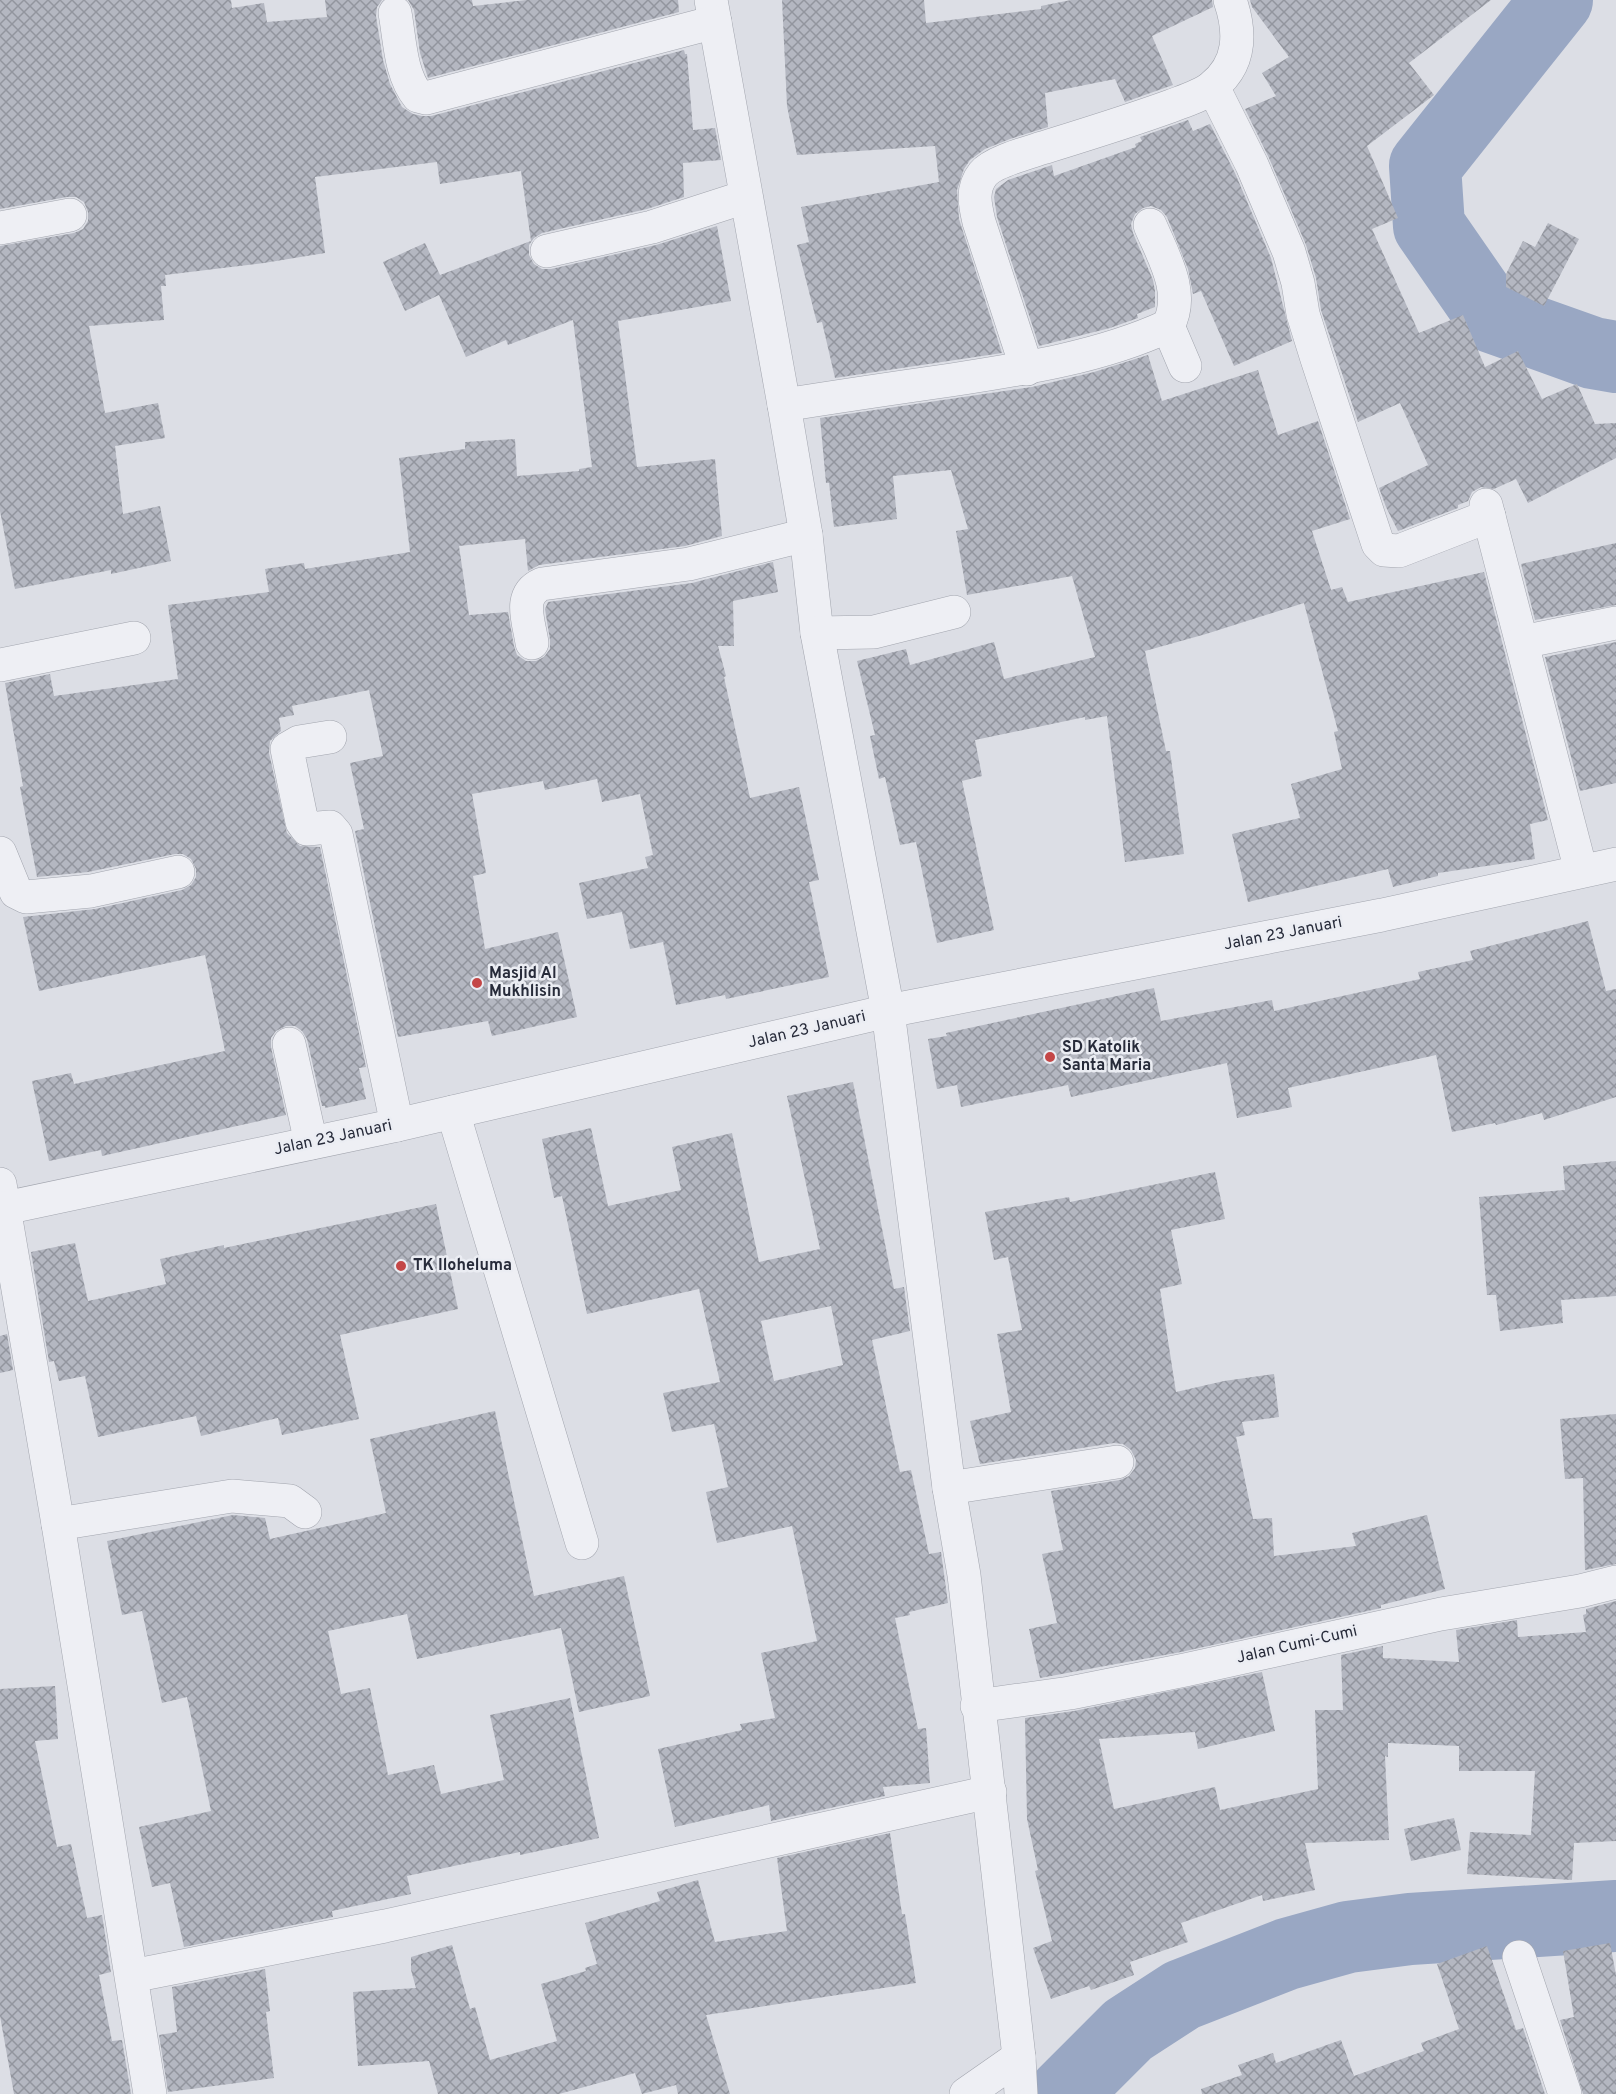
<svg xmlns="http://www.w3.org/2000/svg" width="1616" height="2094" viewBox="0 0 1616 2094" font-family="Overpass,sans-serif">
	<defs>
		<pattern id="building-cross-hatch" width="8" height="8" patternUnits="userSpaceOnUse" patternTransform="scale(1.5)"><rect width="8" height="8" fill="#b4b7c1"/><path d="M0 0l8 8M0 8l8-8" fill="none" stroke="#92959e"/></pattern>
	</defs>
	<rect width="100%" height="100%" fill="#dcdee5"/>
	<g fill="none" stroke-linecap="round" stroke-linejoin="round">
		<g stroke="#99a7c3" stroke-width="72">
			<path d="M 1557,0 L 1425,166 L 1429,226 L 1492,317 L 1593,353 L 1616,357"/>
			<path d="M 1064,2094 L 1128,2030 L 1182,1995 L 1287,1954 L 1348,1937 L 1410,1929 L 1616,1916"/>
		</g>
	</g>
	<g fill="url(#building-cross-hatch)" fill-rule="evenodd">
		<path d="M 0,0 L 231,0 L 232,8 L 264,3 L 267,22 L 327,17 L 325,0 L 382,0 L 377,7 L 376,16 L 383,60 L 390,84 L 402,107 L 413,114 L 422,116 L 431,116 L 684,50 L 685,54 L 687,54 L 693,130 L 715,128 L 721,160 L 683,163 L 684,197 L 647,209 L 542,233 L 534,238 L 529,245 L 529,255 L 534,264 L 542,269 L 551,269 L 656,245 L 717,226 L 731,301 L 618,321 L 637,467 L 715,459 L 722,536 L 685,546 L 539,565 L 528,571 L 525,539 L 459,546 L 469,615 L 508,612 L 514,646 L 517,655 L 526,661 L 536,661 L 544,657 L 550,649 L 550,640 L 545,609 L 548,602 L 692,583 L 773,562 L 778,592 L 733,601 L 734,646 L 718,646 L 726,676 L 724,677 L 750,798 L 799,787 L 819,880 L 809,882 L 829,977 L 726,999 L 725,995 L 676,1005 L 663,942 L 630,949 L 622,912 L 587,919 L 579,883 L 648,868 L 645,857 L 653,855 L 640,794 L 602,802 L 597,779 L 545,790 L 543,781 L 472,794 L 486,873 L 473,876 L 485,949 L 558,932 L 577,1017 L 492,1036 L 488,1021 L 398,1037 L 355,831 L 364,829 L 350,763 L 383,756 L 369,690 L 292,706 L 294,715 L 279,718 L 281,731 L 270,741 L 269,753 L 287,833 L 300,846 L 320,847 L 366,1067 L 359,1068 L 366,1099 L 325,1108 L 325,1106 L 322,1106 L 307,1039 L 302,1031 L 295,1026 L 286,1026 L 276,1031 L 271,1038 L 271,1047 L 286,1115 L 102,1156 L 101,1150 L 49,1161 L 32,1081 L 71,1073 L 74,1084 L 225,1051 L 205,955 L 39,991 L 23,917 L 95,909 L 182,890 L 191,885 L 196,877 L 196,869 L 191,859 L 183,854 L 175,854 L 88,872 L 37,877 L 20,787 L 23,786 L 5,683 L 50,674 L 54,696 L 178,679 L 168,605 L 269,592 L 265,569 L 304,563 L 305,569 L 410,552 L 399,458 L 465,449 L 465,442 L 515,439 L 517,476 L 579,471 L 579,469 L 592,467 L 573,320 L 508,345 L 506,340 L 466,357 L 439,295 L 405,311 L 383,262 L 425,243 L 440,275 L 531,241 L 521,171 L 440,184 L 437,162 L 315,177 L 325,253 L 264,263 L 165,275 L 166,286 L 161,286 L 164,320 L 89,326 L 105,413 L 158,403 L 165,438 L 115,446 L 123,514 L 160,506 L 171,561 L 111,574 L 111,570 L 15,589 L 0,511 L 0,246 L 74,233 L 83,229 L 88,221 L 88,212 L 84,202 L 76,197 L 67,197 L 0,209 Z"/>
		<path d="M 408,0 L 472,0 L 473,6 L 527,0 L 678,0 L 679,12 L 428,78 L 420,53 L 414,10 Z"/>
		<path d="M 782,0 L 924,0 L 926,23 L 1041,9 L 1041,6 L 1071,0 L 1212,0 L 1213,7 L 1152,36 L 1173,85 L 1125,102 L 1115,79 L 1045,93 L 1048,127 L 1010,139 L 985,149 L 970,160 L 964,169 L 957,190 L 959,219 L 1002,353 L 835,378 L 822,322 L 817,323 L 797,245 L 809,242 L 801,207 L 939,182 L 935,146 L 797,155 L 787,106 Z"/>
		<path d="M 1250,0 L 1491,0 L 1409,63 L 1434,95 L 1367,146 L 1398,218 L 1372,229 L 1419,333 L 1463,315 L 1485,367 L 1518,351 L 1542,399 L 1577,384 L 1595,424 L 1616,423 L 1616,458 L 1528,503 L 1516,479 L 1494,489 L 1481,487 L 1472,492 L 1468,501 L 1458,505 L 1458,508 L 1398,531 L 1386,507 L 1379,488 L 1428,465 L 1400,403 L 1358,422 L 1321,310 L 1316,278 L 1306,245 L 1269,158 L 1245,109 L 1276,96 L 1262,73 L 1289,57 L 1252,7 Z"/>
		<path d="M 1188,120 L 1193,131 L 1210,124 L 1235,173 L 1271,258 L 1292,341 L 1234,366 L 1201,291 L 1193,294 L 1188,269 L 1167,217 L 1161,210 L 1151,206 L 1143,208 L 1135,214 L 1131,224 L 1133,233 L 1153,280 L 1155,291 L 1155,307 L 1137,314 L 1138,318 L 1110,328 L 1039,346 L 997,217 L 994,197 L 996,189 L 1008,180 L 1052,165 L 1054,176 L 1136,147 L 1135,144 L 1142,141 L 1140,137 Z"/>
		<path d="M 1548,223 L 1579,239 L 1544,306 L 1506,287 L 1506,274 L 1523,241 L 1535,247 Z"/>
		<path d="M 1148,355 L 1162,401 L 1258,370 L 1278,435 L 1318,421 L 1350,519 L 1312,531 L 1331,590 L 1342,587 L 1348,602 L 1484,572 L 1548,820 L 1530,824 L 1535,859 L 1438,873 L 1438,876 L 1393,887 L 1388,869 L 1248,902 L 1232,834 L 1300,818 L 1291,784 L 1342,769 L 1334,732 L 1338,731 L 1304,603 L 1206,634 L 1145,651 L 1166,751 L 1170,751 L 1184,854 L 1125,862 L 1107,716 L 1085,720 L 1085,717 L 975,740 L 982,776 L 962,781 L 994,930 L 937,943 L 916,842 L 900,845 L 885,777 L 879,779 L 870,736 L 875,735 L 857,661 L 906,649 L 910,665 L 994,642 L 1004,679 L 1095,657 L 1072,576 L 967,595 L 956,531 L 968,529 L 951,470 L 893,476 L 897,519 L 834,527 L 829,483 L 826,483 L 820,418 L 1032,387 L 1094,372 Z"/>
		<path d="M 1616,543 L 1616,605 L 1535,620 L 1521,564 Z"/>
		<path d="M 1616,642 L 1616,783 L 1580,791 L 1545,657 Z"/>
		<path d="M 1588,921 L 1606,991 L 1616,989 L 1616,1097 L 1544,1120 L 1542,1113 L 1496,1125 L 1495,1123 L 1452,1132 L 1436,1055 L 1288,1088 L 1292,1107 L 1237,1118 L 1227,1063 L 1071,1097 L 1068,1085 L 961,1107 L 957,1085 L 937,1089 L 928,1039 L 947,1036 L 946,1033 L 1154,988 L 1161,1021 L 1272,1000 L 1274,1011 L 1420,979 L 1418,972 L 1473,960 L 1470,951 Z"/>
		<path d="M 853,1082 L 894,1289 L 904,1287 L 910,1331 L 872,1340 L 900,1472 L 911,1470 L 929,1554 L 941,1552 L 948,1603 L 909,1612 L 910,1615 L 895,1618 L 918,1729 L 926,1728 L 930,1783 L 883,1787 L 885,1796 L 771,1821 L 769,1805 L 675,1827 L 658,1749 L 742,1730 L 740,1724 L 775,1718 L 761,1653 L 817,1641 L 792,1526 L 717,1543 L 706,1492 L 728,1487 L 714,1424 L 672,1432 L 663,1393 L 720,1382 L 699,1289 L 587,1314 L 562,1196 L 554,1198 L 542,1139 L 591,1128 L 608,1206 L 681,1190 L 672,1147 L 732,1133 L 759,1262 L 820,1249 L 787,1096 ZM 831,1306 L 843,1365 L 774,1381 L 761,1321 Z"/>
		<path d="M 1616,1161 L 1616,1296 L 1561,1300 L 1563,1323 L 1500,1331 L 1496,1295 L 1487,1295 L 1479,1197 L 1565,1190 L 1563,1166 Z"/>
		<path d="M 1215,1172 L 1225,1219 L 1171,1230 L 1182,1284 L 1160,1289 L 1176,1392 L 1224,1381 L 1274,1374 L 1279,1417 L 1242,1422 L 1245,1435 L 1236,1437 L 1253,1519 L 1272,1518 L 1274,1556 L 1356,1546 L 1352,1533 L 1427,1515 L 1445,1589 L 1381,1605 L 1381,1608 L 1181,1652 L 1040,1678 L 1029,1629 L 1057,1623 L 1042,1554 L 1063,1550 L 1051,1491 L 1120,1480 L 1129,1476 L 1135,1468 L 1136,1460 L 1131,1450 L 1123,1444 L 1114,1443 L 980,1464 L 970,1421 L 1011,1412 L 997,1334 L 1022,1330 L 1008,1257 L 994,1260 L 985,1212 L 1069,1197 L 1070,1202 Z"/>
		<path d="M 436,1204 L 458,1309 L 340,1335 L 359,1419 L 282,1435 L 278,1418 L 201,1436 L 196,1416 L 98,1437 L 85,1376 L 59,1381 L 54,1361 L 49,1362 L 31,1252 L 75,1243 L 88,1301 L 166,1284 L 160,1259 L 224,1245 L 224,1248 Z"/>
		<path d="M 7,1334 L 13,1370 L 0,1373 L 0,1336 Z"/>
		<path d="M 495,1411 L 534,1596 L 624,1576 L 650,1696 L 579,1712 L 561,1628 L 417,1659 L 407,1614 L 328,1631 L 341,1694 L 370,1688 L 388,1775 L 434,1765 L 441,1794 L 504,1780 L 490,1715 L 570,1698 L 599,1838 L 520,1855 L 520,1852 L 407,1876 L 411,1894 L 332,1911 L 333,1917 L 184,1947 L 170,1883 L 152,1887 L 139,1827 L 211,1811 L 187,1697 L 162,1703 L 142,1611 L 122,1615 L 107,1541 L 233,1515 L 265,1518 L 270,1539 L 386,1513 L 370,1439 Z"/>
		<path d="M 1616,1414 L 1616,1564 L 1585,1570 L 1583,1478 L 1565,1479 L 1560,1419 Z"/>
		<path d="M 1616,1601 L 1616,1841 L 1574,1843 L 1572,1880 L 1467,1874 L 1470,1832 L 1531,1835 L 1535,1771 L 1459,1771 L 1459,1746 L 1388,1743 L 1388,1757 L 1385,1756 L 1389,1840 L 1305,1843 L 1315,1890 L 1263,1901 L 1262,1895 L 1181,1923 L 1188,1942 L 1130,1962 L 1134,1975 L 1091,1990 L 1089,1986 L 1051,1999 L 1033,1948 L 1052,1941 L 1035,1871 L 1038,1870 L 1027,1819 L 1025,1718 L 1074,1711 L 1262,1672 L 1275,1731 L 1198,1749 L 1195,1732 L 1099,1739 L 1114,1809 L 1215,1787 L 1220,1810 L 1318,1789 L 1315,1710 L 1343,1710 L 1341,1655 L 1383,1646 L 1383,1658 L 1459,1662 L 1456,1630 L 1517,1620 L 1518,1637 L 1586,1632 L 1583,1615 L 1586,1614 L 1586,1609 Z"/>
		<path d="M 55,1686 L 58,1739 L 35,1741 L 57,1847 L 71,1844 L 87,1918 L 102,1915 L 111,1972 L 99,1975 L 112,2041 L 122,2040 L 131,2094 L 14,2094 L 0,2016 L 0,1689 Z"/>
		<path d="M 1454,1818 L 1461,1850 L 1411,1861 L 1404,1829 Z"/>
		<path d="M 890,1833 L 902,1914 L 905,1914 L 916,1983 L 706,2015 L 730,2094 L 678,2094 L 676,2085 L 642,2094 L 635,2073 L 559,2094 L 438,2094 L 429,2061 L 358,2066 L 353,1992 L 416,1988 L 411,1970 L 411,1957 L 452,1945 L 470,2009 L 475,2007 L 490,2060 L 557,2041 L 541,1984 L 586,1971 L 585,1968 L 597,1964 L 585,1923 L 660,1901 L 657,1892 L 698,1880 L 715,1942 L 787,1931 L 777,1858 Z"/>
		<path d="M 1610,1943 L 1616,1975 L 1616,2094 L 1583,2094 L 1560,2020 L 1574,2017 L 1563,1951 Z"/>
		<path d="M 1487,1946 L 1516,2030 L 1523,2028 L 1545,2094 L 1202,2094 L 1201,2089 L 1242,2075 L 1238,2065 L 1273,2053 L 1276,2063 L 1341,2040 L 1354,2076 L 1424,2051 L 1421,2043 L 1459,2029 L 1437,1964 Z"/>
		<path d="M 265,1969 L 270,2011 L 266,2012 L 274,2078 L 168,2092 L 159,2035 L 177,2032 L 172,1987 Z"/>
	</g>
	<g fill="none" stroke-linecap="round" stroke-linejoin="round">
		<g stroke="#a2a5ae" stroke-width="34">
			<g id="minor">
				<path d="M 711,0 L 784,405 L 806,535 L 817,633 L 888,1011 L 949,1488 L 964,1575 L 1019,2057 L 1021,2094"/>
				<path d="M 395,13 C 400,40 400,74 418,96 L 426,98 L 715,22"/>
				<path d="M 1213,87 L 1252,165 L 1289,252 L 1298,283 L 1303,314 L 1317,359 L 1378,544 L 1384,550 L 1399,551 L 1489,516"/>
				<path d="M 1150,225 C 1163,256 1186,293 1168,326"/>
				<path d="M 0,228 L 70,215"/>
				<path d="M 547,251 L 652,227 L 745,197"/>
				<path d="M 1027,369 L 979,222 C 975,205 971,189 983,174 C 992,163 1023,154 1036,150 C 1081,136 1127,122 1171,106 C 1184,101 1201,96 1212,87 C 1241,64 1241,32 1230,0"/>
				<path d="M 784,405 C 840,396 895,388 951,380 C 1023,369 1101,357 1168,326 L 1185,366"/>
				<path d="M 1486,505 L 1581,871"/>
				<path d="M 817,633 L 874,632 L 954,612"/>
				<path d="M 1522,642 L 1616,623"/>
				<path d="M 532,643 C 529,621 517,595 542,584 L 689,564 L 806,535"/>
				<path d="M 0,665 L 134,638"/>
				<path d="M 330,737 L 299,742 L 287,749 L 302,822 L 307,829 L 330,827 L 336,834 L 397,1125"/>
				<path d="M 0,853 L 16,892 L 26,897 L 91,891 L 178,872"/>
				<path d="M 289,1044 L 311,1143"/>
				<path d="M 453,1112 L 582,1543"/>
				<path d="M 0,1184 L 58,1524 L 150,2094"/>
				<path d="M 0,1209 L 397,1125 L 888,1011 L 1382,915 L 1616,864"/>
				<path d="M 949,1488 L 1117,1462"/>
				<path d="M 58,1524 L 232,1496 L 290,1501 L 305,1512"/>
				<path d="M 977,1706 L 1070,1693 L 1185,1670 L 1441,1614 L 1580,1591 L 1616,1582"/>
				<path d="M 1519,1957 L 1565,2094"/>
				<path d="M 132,1976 L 385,1926 L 990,1792"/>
				<path d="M 966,2094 L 1019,2057"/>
			</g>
		</g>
		<use href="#minor" stroke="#eeeff4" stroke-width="33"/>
	</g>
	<g fill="#c44747" stroke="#ebedf3" stroke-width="2">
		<circle cx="477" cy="983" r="6"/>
		<circle cx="1050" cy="1057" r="6"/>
		<circle cx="401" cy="1266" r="6"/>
	</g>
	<g text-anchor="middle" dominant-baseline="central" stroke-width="5" stroke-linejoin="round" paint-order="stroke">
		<g font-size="16" fill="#272b3a" stroke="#ebedf3">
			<text transform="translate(1283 934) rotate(-11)">Jalan 23 Januari</text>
			<text transform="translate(807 1030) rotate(-13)">Jalan 23 Januari</text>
			<text transform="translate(333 1138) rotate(-12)">Jalan 23 Januari</text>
			<text transform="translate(1297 1645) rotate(-13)">Jalan Cumi-Cumi</text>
		</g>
		<g font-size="16" font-weight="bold" fill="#272b3a" stroke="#ebedf3" text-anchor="start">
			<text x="489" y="974">Masjid Al<tspan x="489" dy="18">Mukhlisin</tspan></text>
			<text x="1062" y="1048">SD Katolik<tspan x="1062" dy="18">Santa Maria</tspan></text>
			<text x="413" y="1266">TK Iloheluma</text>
		</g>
	</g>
</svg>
